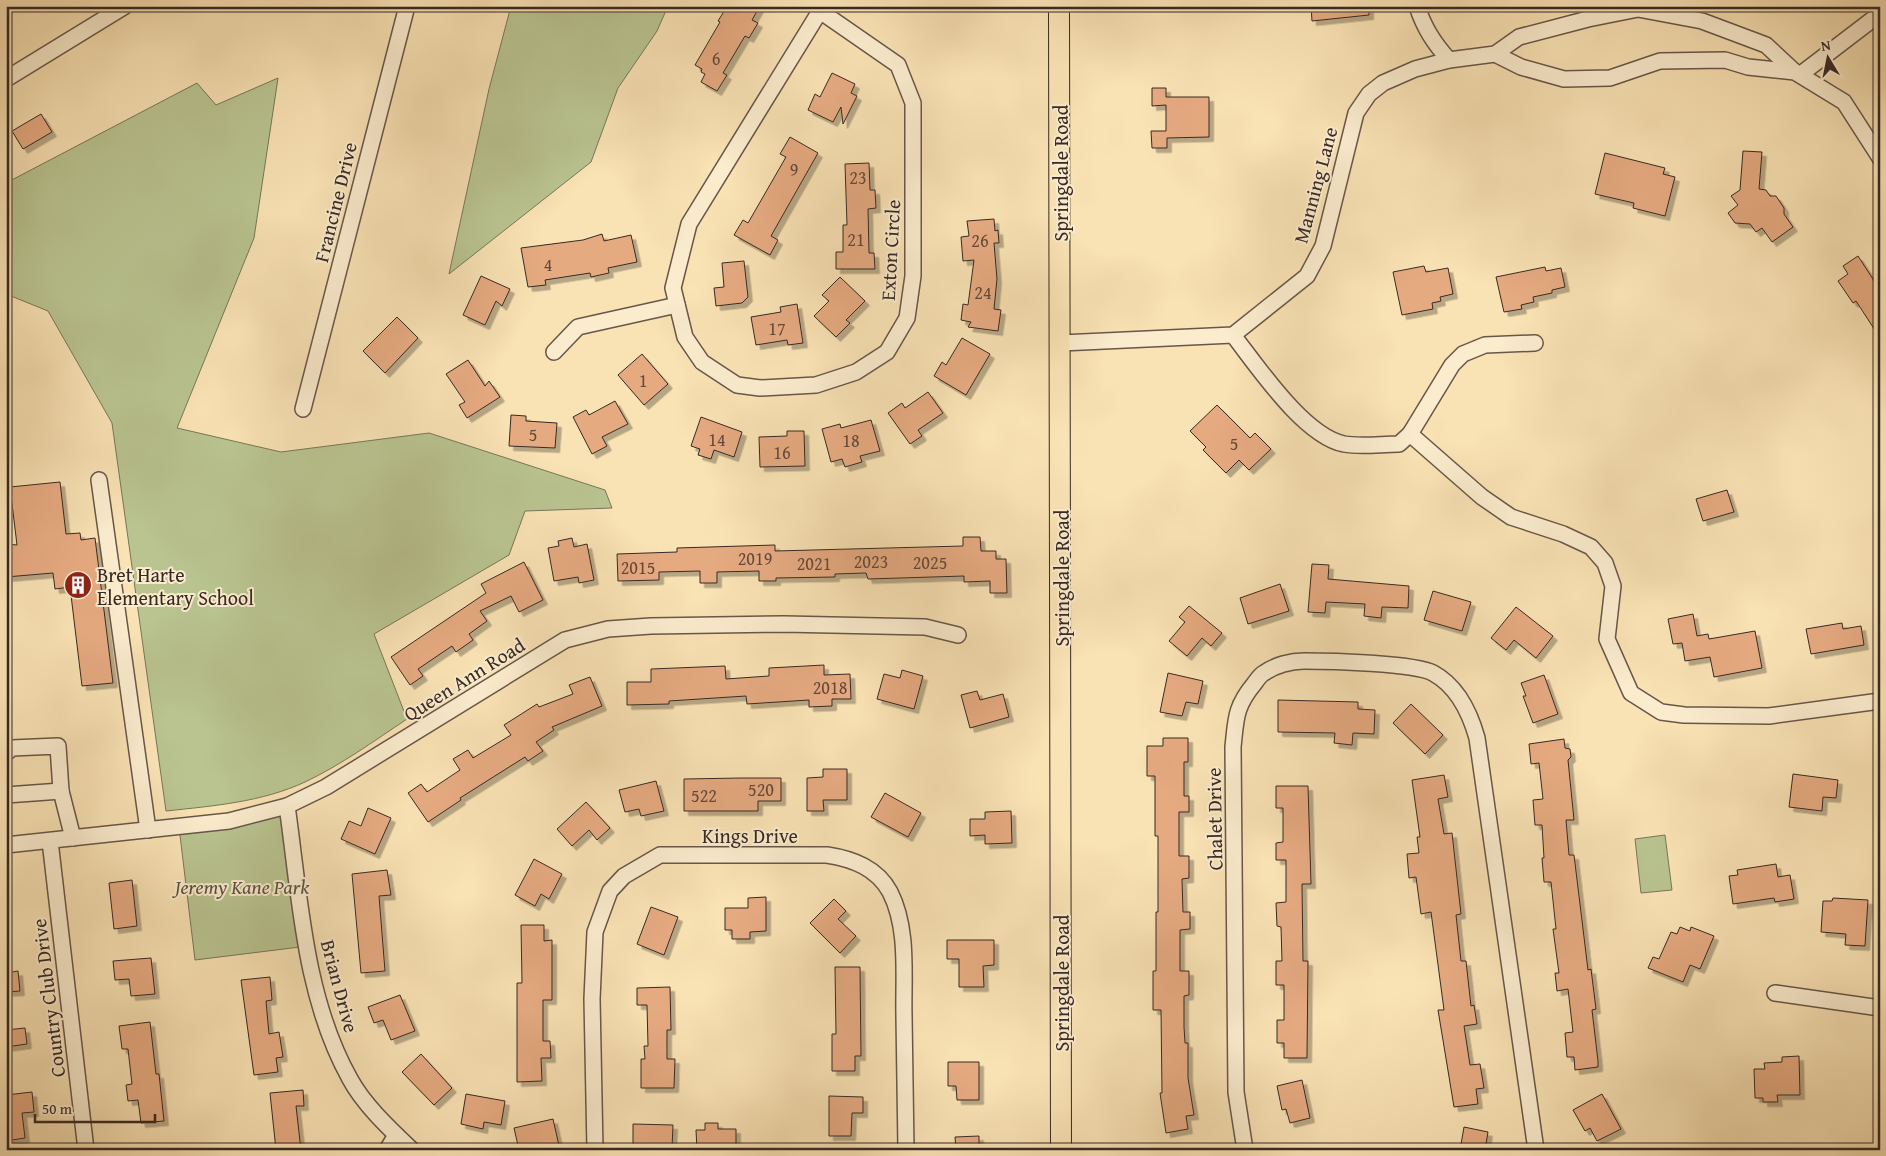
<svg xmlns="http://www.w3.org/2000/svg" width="1886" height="1156" viewBox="0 0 1886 1156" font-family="'Gentium Book Plus',serif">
	<defs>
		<filter id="shadow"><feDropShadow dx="4.5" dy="4.5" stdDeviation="0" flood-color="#0004"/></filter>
	</defs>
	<rect width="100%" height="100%" fill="#f9e2b4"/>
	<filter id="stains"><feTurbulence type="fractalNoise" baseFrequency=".004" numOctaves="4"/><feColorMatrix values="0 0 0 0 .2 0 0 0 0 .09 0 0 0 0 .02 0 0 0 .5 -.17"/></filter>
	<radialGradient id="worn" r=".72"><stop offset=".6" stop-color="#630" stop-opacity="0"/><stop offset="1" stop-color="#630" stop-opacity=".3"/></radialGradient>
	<g fill="#b9c490" stroke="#78765a">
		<path d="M 511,6 L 668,6 L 657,31 L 618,88 L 591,162 L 449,274 L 489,89 Z"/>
		<path d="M 278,78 L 254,238 L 177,428 L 281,452 L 429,433 L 605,490 L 612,508 L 525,511 L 509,555 L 374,634 L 407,719 C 374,741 341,765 305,782 C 262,802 213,806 166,811 L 112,423 L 48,311 L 6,294 L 6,183 L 197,83 L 216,105 Z"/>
		<path d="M 287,806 L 308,946 L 195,960 L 179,827 Z"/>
		<path d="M 1665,835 L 1672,890 L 1641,893 L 1635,839 Z"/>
	</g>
	<g fill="#e6aa81" stroke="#372924" filter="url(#shadow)">
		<path d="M 734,6 L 760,6 L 752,20 L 758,23 L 749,38 L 745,36 L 723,73 L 727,75 L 717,91 L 701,82 L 705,74 L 701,72 L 702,69 L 695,65 L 720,22 L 718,21 L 726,8 L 732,9 Z"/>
		<path d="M 1311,6 L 1369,6 L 1369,15 L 1312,21 Z"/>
		<path d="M 832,73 L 855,84 L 851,93 L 857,96 L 843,124 L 841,107 L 833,122 L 808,110 L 815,94 L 820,97 Z"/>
		<path d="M 1152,88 L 1166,88 L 1166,97 L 1209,97 L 1209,137 L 1167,138 L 1167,148 L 1152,148 L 1151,131 L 1166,131 L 1166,105 L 1152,106 Z"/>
		<path d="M 41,114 L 52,132 L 23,149 L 12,131 Z"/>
		<path d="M 790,137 L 818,153 L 771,236 L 778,240 L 770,255 L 734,235 L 743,220 L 748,223 L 786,157 L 780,154 Z"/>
		<path d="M 1743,151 L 1762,152 L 1759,189 L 1766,190 L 1770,196 L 1776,196 L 1784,208 L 1784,214 L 1793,227 L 1772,242 L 1762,228 L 1756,232 L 1750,224 L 1735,223 L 1728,213 L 1738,205 L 1731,196 L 1740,190 Z"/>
		<path d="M 1605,153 L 1665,168 L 1663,174 L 1675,177 L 1665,216 L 1633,208 L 1634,203 L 1595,194 Z"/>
		<path d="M 869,163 L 870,190 L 875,190 L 876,208 L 868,209 L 869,253 L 874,253 L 875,269 L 836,269 L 836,252 L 843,252 L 843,225 L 847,225 L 845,164 Z"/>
		<path d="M 994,219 L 995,231 L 998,230 L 999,243 L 994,243 L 997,279 L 994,309 L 1001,310 L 998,331 L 968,327 L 971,322 L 961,320 L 963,304 L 968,305 L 974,260 L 963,261 L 961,237 L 969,236 L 967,221 Z"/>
		<path d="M 602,234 L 604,241 L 631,235 L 637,262 L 608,268 L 609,273 L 591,277 L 590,273 L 545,280 L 546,285 L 528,287 L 521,248 L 583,240 Z"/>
		<path d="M 1858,256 L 1880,290 L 1880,338 L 1856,301 L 1853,303 L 1838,281 L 1848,274 L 1843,266 Z"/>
		<path d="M 744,261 L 748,297 L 742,303 L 716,306 L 714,288 L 724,287 L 722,263 Z"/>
		<path d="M 1424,266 L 1426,272 L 1448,268 L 1453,294 L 1440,297 L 1441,301 L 1432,303 L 1433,309 L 1402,315 L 1393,272 Z"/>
		<path d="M 1545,267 L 1546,271 L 1561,268 L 1565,287 L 1552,290 L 1552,293 L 1533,297 L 1534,302 L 1521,305 L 1522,309 L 1504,312 L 1496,277 Z"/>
		<path d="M 481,276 L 510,289 L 502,306 L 496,301 L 485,325 L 463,315 Z"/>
		<path d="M 840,277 L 865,301 L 846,320 L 850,323 L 836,337 L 814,316 L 829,301 L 822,295 Z"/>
		<path d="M 797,304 L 803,343 L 788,345 L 787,340 L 756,345 L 751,317 L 781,312 L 780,307 Z"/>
		<path d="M 397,317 L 418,338 L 385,373 L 363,351 Z"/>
		<path d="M 962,338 L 990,354 L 966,395 L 934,376 L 942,362 L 946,365 Z"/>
		<path d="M 642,354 L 668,384 L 644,405 L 618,375 Z"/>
		<path d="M 468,360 L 485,386 L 489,381 L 500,397 L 467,418 L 459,405 L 465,402 L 446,374 Z"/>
		<path d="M 928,392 L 943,413 L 918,430 L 922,436 L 910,444 L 888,413 L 902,403 L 905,408 Z"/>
		<path d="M 615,401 L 628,424 L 602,437 L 607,446 L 592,454 L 573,417 L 586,410 L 589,415 Z"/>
		<path d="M 1217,405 L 1250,438 L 1255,433 L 1271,449 L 1249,470 L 1239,460 L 1226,473 L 1203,450 L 1206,447 L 1190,431 Z"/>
		<path d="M 511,415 L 526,416 L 526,421 L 557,423 L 555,448 L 509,446 Z"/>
		<path d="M 701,417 L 742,432 L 734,457 L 714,450 L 711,459 L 698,455 L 700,449 L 691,446 Z"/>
		<path d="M 871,420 L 880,451 L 860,456 L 862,462 L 845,467 L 842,459 L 831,462 L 822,429 L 840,424 L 841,428 Z"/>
		<path d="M 787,431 L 804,431 L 805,466 L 760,467 L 759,437 L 787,436 Z"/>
		<path d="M 60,482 L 66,534 L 80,533 L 81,540 L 95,538 L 113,683 L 82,686 L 70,587 L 55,589 L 53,573 L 6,577 L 6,544 L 17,545 L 10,487 Z"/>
		<path d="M 1727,490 L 1734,512 L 1703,521 L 1696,499 Z"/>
		<path d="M 963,537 L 980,537 L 981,551 L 996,551 L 996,559 L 1006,559 L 1007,593 L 990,593 L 990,581 L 964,582 L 964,576 L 868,579 L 866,573 L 835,574 L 835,577 L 776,578 L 776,581 L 759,581 L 759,571 L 717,572 L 717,583 L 700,583 L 700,571 L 659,572 L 659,580 L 618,581 L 617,554 L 677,552 L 677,548 L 775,545 L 775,551 L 963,546 Z"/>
		<path d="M 572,538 L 574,547 L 587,544 L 594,580 L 579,583 L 578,577 L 554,581 L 548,548 L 559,546 L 558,541 Z"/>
		<path d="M 524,562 L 543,600 L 519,612 L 511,596 L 480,611 L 487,621 L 469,634 L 473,640 L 456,652 L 452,646 L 418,669 L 423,676 L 410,685 L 391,657 L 486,593 L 481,584 Z"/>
		<path d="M 1312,564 L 1329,565 L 1328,579 L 1409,586 L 1408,608 L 1382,607 L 1381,618 L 1364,616 L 1365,604 L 1326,602 L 1325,613 L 1308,612 Z"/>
		<path d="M 1280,584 L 1289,611 L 1248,624 L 1240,598 Z"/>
		<path d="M 1433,591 L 1471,602 L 1462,631 L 1424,620 Z"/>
		<path d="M 1189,606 L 1222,633 L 1211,646 L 1202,638 L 1187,656 L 1169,641 L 1185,622 L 1179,617 Z"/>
		<path d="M 1516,607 L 1553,636 L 1536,658 L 1514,640 L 1506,650 L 1491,638 Z"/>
		<path d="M 1693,614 L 1697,636 L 1708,634 L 1709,639 L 1755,631 L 1762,668 L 1714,677 L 1710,657 L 1685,661 L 1682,643 L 1673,644 L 1668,619 Z"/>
		<path d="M 1842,623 L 1843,629 L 1861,626 L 1864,645 L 1811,654 L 1806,629 Z"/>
		<path d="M 824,665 L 824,675 L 850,674 L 851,699 L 832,699 L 832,706 L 809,707 L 809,700 L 747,704 L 746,696 L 669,701 L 669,704 L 627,705 L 627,682 L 651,682 L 651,669 L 725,666 L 726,679 L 769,676 L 769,668 Z"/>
		<path d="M 902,670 L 923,676 L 914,709 L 877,699 L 884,674 L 900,678 Z"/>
		<path d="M 1168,673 L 1203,681 L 1198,704 L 1186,702 L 1182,716 L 1160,712 Z"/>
		<path d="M 1544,675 L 1558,714 L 1533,723 L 1523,696 L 1526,696 L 1521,683 Z"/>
		<path d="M 590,677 L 602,706 L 552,727 L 554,730 L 536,742 L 543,751 L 528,761 L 525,757 L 460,798 L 461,800 L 428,822 L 408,793 L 421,784 L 427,792 L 460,770 L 453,759 L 468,750 L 473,758 L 511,735 L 504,725 L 537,704 L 539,707 L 573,694 L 569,685 Z"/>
		<path d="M 977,691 L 980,700 L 1003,694 L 1009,717 L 970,728 L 961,695 Z"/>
		<path d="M 1278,700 L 1358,702 L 1358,709 L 1375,710 L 1374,734 L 1353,733 L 1352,745 L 1334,743 L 1335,733 L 1278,732 Z"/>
		<path d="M 1411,704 L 1443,735 L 1425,754 L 1393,723 Z"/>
		<path d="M 1163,738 L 1188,738 L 1188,762 L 1184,762 L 1184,796 L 1189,796 L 1189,812 L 1179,812 L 1179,856 L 1189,856 L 1189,878 L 1182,879 L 1183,912 L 1190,912 L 1190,929 L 1180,930 L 1180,971 L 1189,971 L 1189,995 L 1184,996 L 1184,1027 L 1185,1043 L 1188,1043 L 1188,1078 L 1194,1115 L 1186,1116 L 1188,1129 L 1166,1133 L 1160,1093 L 1162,1093 L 1161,1010 L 1153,1010 L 1153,971 L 1156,971 L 1156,912 L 1158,912 L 1158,836 L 1155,836 L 1155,776 L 1147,776 L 1147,746 L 1163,746 Z"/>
		<path d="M 1564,739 L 1565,748 L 1570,749 L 1571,757 L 1568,760 L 1574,820 L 1566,820 L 1569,855 L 1574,855 L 1588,970 L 1591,969 L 1596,1009 L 1592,1010 L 1598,1061 L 1598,1067 L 1575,1070 L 1574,1057 L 1567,1057 L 1565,1033 L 1573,1032 L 1568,989 L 1557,991 L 1555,973 L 1559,973 L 1553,929 L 1556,929 L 1551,882 L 1544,882 L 1542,858 L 1544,858 L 1542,825 L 1535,825 L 1533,800 L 1543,799 L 1539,763 L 1531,764 L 1529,744 Z"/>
		<path d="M 823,769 L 847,769 L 847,800 L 823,800 L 824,811 L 807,811 L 807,778 L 823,777 Z"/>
		<path d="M 1793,774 L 1838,780 L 1836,798 L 1823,797 L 1822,811 L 1789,807 Z"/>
		<path d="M 1444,775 L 1448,797 L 1438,799 L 1444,834 L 1452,833 L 1461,914 L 1456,915 L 1461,961 L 1466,961 L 1471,1006 L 1474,1005 L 1477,1024 L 1464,1026 L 1470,1065 L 1480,1064 L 1484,1088 L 1476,1089 L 1478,1104 L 1454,1107 L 1438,1010 L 1444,1010 L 1431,912 L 1421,914 L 1416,877 L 1409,878 L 1407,854 L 1419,853 L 1417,837 L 1420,837 L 1412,780 Z"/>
		<path d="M 741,778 L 781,778 L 781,801 L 758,801 L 758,811 L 684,811 L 684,779 Z"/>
		<path d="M 656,781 L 664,811 L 641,816 L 639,809 L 625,812 L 619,790 Z"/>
		<path d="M 1276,786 L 1308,786 L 1311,884 L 1302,884 L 1303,961 L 1308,961 L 1307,1058 L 1284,1058 L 1284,1043 L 1277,1043 L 1277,1020 L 1284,1020 L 1284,985 L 1276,985 L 1276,961 L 1282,961 L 1281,927 L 1277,926 L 1276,903 L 1286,902 L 1286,860 L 1276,860 L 1276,843 L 1283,842 L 1283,808 L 1276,808 Z"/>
		<path d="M 885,793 L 921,813 L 908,837 L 871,817 Z"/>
		<path d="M 586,802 L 610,828 L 597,840 L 589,830 L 572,846 L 557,829 Z"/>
		<path d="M 368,808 L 391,818 L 375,854 L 341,839 L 349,821 L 361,826 Z"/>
		<path d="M 1011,811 L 1012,843 L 985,844 L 985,835 L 970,836 L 970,819 L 985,819 L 985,812 Z"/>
		<path d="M 534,859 L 562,874 L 549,899 L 541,894 L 535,906 L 515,895 Z"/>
		<path d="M 1776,864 L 1778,877 L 1790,875 L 1794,899 L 1775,902 L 1774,898 L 1733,904 L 1729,876 L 1738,875 L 1737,870 Z"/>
		<path d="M 387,870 L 391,895 L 379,896 L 385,971 L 361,973 L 352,874 Z"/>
		<path d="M 132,880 L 137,926 L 114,929 L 109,883 Z"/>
		<path d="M 766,897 L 766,931 L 750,932 L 750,939 L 732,939 L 732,930 L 725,930 L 725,908 L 748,908 L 748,898 Z"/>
		<path d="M 1833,898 L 1868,900 L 1865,946 L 1845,945 L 1846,934 L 1821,932 L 1823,901 L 1832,901 Z"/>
		<path d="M 834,899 L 846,911 L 838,919 L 856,936 L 840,953 L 810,923 Z"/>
		<path d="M 651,907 L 678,917 L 664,955 L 637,944 Z"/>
		<path d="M 521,925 L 544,925 L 544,941 L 552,940 L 552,1000 L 543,1000 L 543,1041 L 550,1041 L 551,1058 L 541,1058 L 542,1081 L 517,1082 L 517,983 L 522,983 Z"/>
		<path d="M 1680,927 L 1690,931 L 1691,927 L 1714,936 L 1700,969 L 1690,965 L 1683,982 L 1648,968 L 1653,957 L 1659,959 L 1671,932 L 1677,934 Z"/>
		<path d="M 947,940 L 994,940 L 994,965 L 983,966 L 984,987 L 959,987 L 959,959 L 947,959 Z"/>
		<path d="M 151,958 L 155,994 L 131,996 L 129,979 L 115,980 L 113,961 Z"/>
		<path d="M 835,967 L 860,967 L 861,1056 L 855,1056 L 855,1071 L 832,1071 L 832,1034 L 836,1034 Z"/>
		<path d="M 18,971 L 20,991 L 6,992 L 6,973 Z"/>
		<path d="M 270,977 L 272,1000 L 266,1001 L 269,1034 L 279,1032 L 283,1057 L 276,1058 L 278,1072 L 254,1075 L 241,980 Z"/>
		<path d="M 670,987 L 671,1030 L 667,1030 L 667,1059 L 675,1059 L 674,1088 L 641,1088 L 641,1059 L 645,1059 L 644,1046 L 648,1046 L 647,1005 L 637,1005 L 637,988 Z"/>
		<path d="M 400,995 L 415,1031 L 391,1040 L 383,1020 L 374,1023 L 368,1007 Z"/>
		<path d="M 150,1022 L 156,1074 L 159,1074 L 164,1121 L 141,1123 L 138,1100 L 128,1101 L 126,1085 L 132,1084 L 128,1049 L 122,1049 L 119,1026 Z"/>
		<path d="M 25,1028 L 27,1044 L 6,1047 L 6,1030 Z"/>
		<path d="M 421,1054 L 452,1088 L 434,1105 L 402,1072 Z"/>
		<path d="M 1799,1056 L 1800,1095 L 1777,1095 L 1778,1102 L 1763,1102 L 1763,1098 L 1755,1098 L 1754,1069 L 1765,1069 L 1764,1063 L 1782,1062 L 1782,1057 Z"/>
		<path d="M 948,1062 L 979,1062 L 979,1100 L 957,1100 L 956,1086 L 948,1086 Z"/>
		<path d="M 1302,1080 L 1310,1118 L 1290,1123 L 1286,1109 L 1282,1110 L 1277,1086 Z"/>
		<path d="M 303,1090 L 304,1106 L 296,1106 L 301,1150 L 276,1150 L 270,1093 Z"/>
		<path d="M 32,1092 L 34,1112 L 22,1113 L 25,1138 L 6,1141 L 6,1095 Z"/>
		<path d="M 466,1094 L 505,1101 L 501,1125 L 484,1122 L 483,1129 L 461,1124 Z"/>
		<path d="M 1602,1094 L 1621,1129 L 1597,1141 L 1590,1128 L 1585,1131 L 1573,1110 Z"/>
		<path d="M 829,1096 L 863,1097 L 863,1113 L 852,1113 L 851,1136 L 829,1136 Z"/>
		<path d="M 553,1119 L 560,1150 L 534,1150 L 533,1147 L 519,1150 L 514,1128 Z"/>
		<path d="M 705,1123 L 718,1123 L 718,1129 L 736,1129 L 736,1150 L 697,1150 L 696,1130 L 705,1130 Z"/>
		<path d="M 633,1124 L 673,1125 L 672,1148 L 633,1150 Z"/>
		<path d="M 1464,1127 L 1488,1132 L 1485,1150 L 1460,1150 Z"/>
		<path d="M 979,1136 L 979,1150 L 956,1150 L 955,1137 Z"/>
	</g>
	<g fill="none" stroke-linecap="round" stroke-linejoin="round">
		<g stroke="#685748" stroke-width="18">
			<g id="minor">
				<path d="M 1417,6 C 1424,28 1434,43 1449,60"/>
				<path d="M 820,11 L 898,65 L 913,103 L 913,276 L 907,318 L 887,352 L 856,372 L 816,385 L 760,388 L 737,385 L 702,362 L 685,337 L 673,288 L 689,224 L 820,11 L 823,6"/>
				<path d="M 1495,54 L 1521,67 L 1564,79 L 1610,78 L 1660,61 L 1725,60 L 1748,67 L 1795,72 L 1844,102 L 1880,158"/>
				<path d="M 1801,74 L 1873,19 L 1880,19"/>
				<path d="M 6,79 L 125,6"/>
				<path d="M 1233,335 C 1258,367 1304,436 1344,444 C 1361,447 1381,444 1399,444 L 1410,434 L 1482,497 L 1511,517 L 1563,534 L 1591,547 L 1605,563 L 1613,586 L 1607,639 L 1631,693 L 1661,712 L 1684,715 L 1769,716 L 1880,701"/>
				<path d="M 1061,343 L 1233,335 L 1307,276 L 1323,246 L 1356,113 L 1369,94 L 1383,83 L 1415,69 L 1449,60 L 1495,54 L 1519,37 L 1588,19 L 1638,9 L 1702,21 L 1766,45 L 1795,72"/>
				<path d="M 554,352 L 578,327 L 677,305"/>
				<path d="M 303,409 L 407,6"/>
				<path d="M 1410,434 L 1452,365 L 1463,354 L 1485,345 L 1535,343"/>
				<path d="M 99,480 L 148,830"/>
				<path d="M 6,753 L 12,748 L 58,746 L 61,791 L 73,838"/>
				<path d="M 6,795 L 61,791"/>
				<path d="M 287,806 C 300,896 304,997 350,1079 C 364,1105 390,1129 412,1150"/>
				<path d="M 50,841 L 86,1150"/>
				<path d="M 6,845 L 229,821 L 287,806 L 326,787 L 565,640 L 608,629 L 651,626 L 784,624 L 925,627 L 958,635"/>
				<path d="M 1775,993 L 1880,1008"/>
				<path d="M 387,1150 L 396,1135"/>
				<path d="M 595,1150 L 592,999 L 595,932 L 610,891 L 624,876 L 660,855 L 827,855 C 853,859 877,868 890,892 C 909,929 903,977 904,1016 C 905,1061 905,1105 906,1150"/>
				<path d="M 1245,1150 L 1236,1092 L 1233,747 C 1236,719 1235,707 1254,684 C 1257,680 1260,675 1264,673 C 1275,665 1291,661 1304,661 C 1329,661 1414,663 1433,673 C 1457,686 1470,713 1477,738 L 1536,1150"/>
			</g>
		</g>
		<g stroke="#372924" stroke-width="22">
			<path id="major" d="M 1059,6 L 1061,1150"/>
		</g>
		<use href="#minor" stroke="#fbecce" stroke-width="15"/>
		<use href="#major" stroke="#f9e2b4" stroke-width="20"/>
	</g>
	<defs>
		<g id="building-disc" transform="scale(1.4375)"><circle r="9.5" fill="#8f2418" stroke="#fbecce"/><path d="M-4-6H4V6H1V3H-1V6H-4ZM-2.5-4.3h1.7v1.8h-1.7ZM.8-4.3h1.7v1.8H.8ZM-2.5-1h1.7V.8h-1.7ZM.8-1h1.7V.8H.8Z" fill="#fff"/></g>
	</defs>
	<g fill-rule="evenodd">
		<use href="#building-disc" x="78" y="585"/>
	</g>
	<g text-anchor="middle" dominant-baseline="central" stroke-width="4" stroke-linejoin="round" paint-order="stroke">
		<g font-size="18" fill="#63493b">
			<text x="716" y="58">6</text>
			<text x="794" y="169">9</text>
			<text x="858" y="177">23</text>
			<text x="856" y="239">21</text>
			<text x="980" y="240">26</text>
			<text x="548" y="264">4</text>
			<text x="983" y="292">24</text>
			<text x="777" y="328">17</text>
			<text x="643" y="380">1</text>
			<text x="533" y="434">5</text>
			<text x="717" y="439">14</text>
			<text x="851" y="440">18</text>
			<text x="1234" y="443">5</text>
			<text x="782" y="452">16</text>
			<text x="755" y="558">2019</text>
			<text x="871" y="561">2023</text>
			<text x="930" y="562">2025</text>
			<text x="814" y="563">2021</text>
			<text x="638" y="567">2015</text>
			<text x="830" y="687">2018</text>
			<text x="761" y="789">520</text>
			<text x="704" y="795">522</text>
		</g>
		<g font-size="20" fill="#372924" stroke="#fbecce">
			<text transform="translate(1060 173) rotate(-90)">Springdale Road</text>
			<text transform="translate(1315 185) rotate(-75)">Manning Lane</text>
			<text transform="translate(335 202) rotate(-76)">Francine Drive</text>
			<text transform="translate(890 250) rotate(-87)">Exton Circle</text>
			<text transform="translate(1061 578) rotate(-90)">Springdale Road</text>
			<text transform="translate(464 679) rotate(-32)">Queen Ann Road</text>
			<text transform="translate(1214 819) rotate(-91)">Chalet Drive</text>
			<text x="750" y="835">Kings Drive</text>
			<text transform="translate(1061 983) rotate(-90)">Springdale Road</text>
			<text transform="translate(340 986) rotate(75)">Brian Drive</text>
			<text transform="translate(48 998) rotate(-97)">Country Club Drive</text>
		</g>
		<g font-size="20" fill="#372924" stroke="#fbecce" text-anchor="start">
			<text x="97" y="574">Bret Harte<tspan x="97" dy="23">Elementary School</tspan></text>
		</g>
		<g font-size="20" font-style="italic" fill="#58503f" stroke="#fbecce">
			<text x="242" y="886">Jeremy Kane Park</text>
		</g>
	</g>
	<rect width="1886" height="1156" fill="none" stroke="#f9e2b4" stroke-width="25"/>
	<rect x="8" y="8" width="1871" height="1141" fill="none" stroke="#372924" stroke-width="2.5"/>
	<rect x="12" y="12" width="1861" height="1131" fill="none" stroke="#372924"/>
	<g transform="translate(1828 58) rotate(350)" stroke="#fbecce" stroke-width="4" paint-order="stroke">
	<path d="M0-4L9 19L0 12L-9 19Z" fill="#372924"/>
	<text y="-8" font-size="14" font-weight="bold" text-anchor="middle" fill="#372924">N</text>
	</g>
	<path d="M35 1114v8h120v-8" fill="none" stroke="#372924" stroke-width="2.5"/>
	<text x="42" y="1114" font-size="15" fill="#372924" stroke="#fbecce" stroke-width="4" paint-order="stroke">50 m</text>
	<rect width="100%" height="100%" filter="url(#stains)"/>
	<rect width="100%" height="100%" fill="url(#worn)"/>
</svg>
